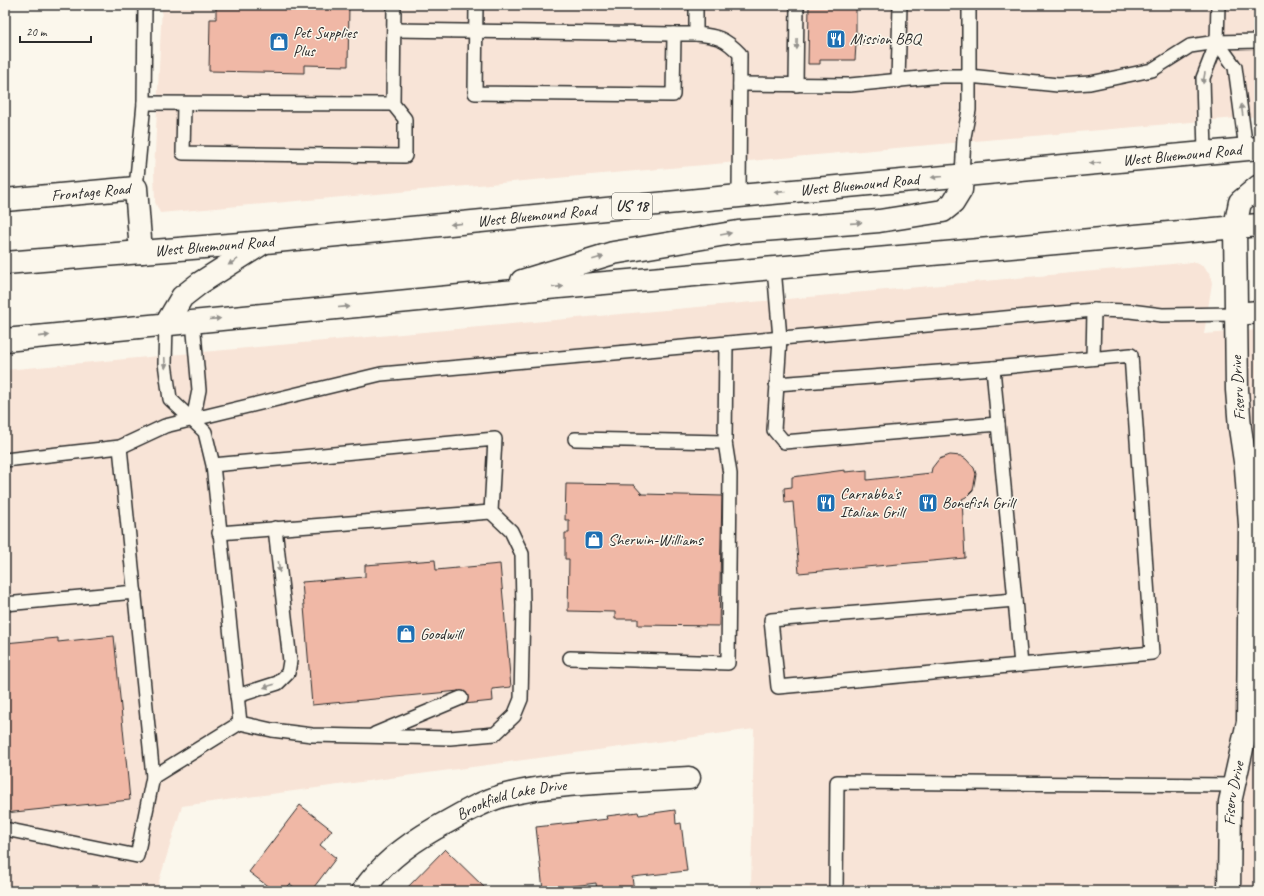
<svg xmlns="http://www.w3.org/2000/svg" width="1264" height="896" viewBox="0 0 1264 896" font-family="Caveat,sans-serif">
	<rect width="100%" height="100%" fill="#fbf7ec"/>
	<filter id="ink" filterUnits="userSpaceOnUse"><feTurbulence type="fractalNoise" baseFrequency=".025" numOctaves="2"/><feDisplacementMap in="SourceGraphic" scale="8" xChannelSelector="R" yChannelSelector="G"/><feConvolveMatrix kernelMatrix="1 2 1 2 8 2 1 2 1" color-interpolation-filters="sRGB"/></filter>
	<g filter="url(#ink)">
		<g fill="#f8e4d7">
			<path d="M 162,5 L 1259,5 L 1259,116 L 160,213 L 155,202 L 154,172 Z"/>
			<path d="M 1194,262 L 1203,266 L 1210,274 L 1212,283 L 1204,334 L 1259,330 L 1259,891 L 751,891 L 754,729 L 182,806 L 156,891 L 5,891 L 5,370 Z"/>
		</g>
		<g fill="#f0b8a6" stroke="#2b2b2b">
			<path d="M 216,5 L 349,5 L 348,66 L 304,65 L 304,73 L 209,71 L 210,19 L 216,19 Z"/>
			<path d="M 809,5 L 856,5 L 856,33 L 863,34 L 863,44 L 856,44 L 855,60 L 820,60 L 820,64 L 808,64 Z"/>
			<path d="M 950,455 L 961,456 L 966,459 L 974,468 L 976,474 L 973,490 L 966,497 L 962,499 L 965,558 L 799,573 L 793,502 L 785,503 L 784,488 L 792,487 L 792,477 L 845,470 L 845,472 L 867,470 L 867,480 L 931,473 L 932,468 L 939,459 Z"/>
			<path d="M 566,484 L 634,485 L 642,494 L 722,496 L 719,626 L 638,625 L 638,619 L 615,619 L 615,612 L 568,611 L 569,559 L 565,559 L 565,533 L 569,533 L 569,520 L 565,520 Z"/>
			<path d="M 435,560 L 436,570 L 500,564 L 511,687 L 492,689 L 493,701 L 464,704 L 459,691 L 312,705 L 302,582 L 365,577 L 365,565 Z"/>
			<path d="M 114,636 L 130,800 L 5,813 L 5,643 L 58,638 L 58,642 Z"/>
			<path d="M 300,805 L 332,830 L 320,845 L 336,858 L 311,891 L 299,891 L 290,884 L 284,891 L 274,891 L 249,872 Z"/>
			<path d="M 675,810 L 676,824 L 681,823 L 687,871 L 632,877 L 634,891 L 597,891 L 596,883 L 543,890 L 536,827 L 608,819 L 607,816 L 638,812 L 639,815 Z"/>
			<path d="M 445,849 L 488,891 L 404,891 Z"/>
		</g>
		<g fill="none" stroke-linecap="round" stroke-linejoin="round">
			<g stroke="#2b2b2b" stroke-width="16">
				<g id="lane">
					<path d="M 476,5 L 475,93 L 673,95 L 674,34 L 696,34"/>
					<path d="M 696,5 L 696,34 C 717,36 725,38 740,54 L 739,196"/>
					<path d="M 394,30 L 674,34"/>
					<path d="M 1217,42 L 1235,67 L 1246,149"/>
					<path d="M 898,81 L 900,5"/>
					<path d="M 740,84 L 850,85 L 941,76 L 969,76 L 1058,85 L 1090,83 L 1152,70 L 1190,46 L 1217,42 L 1259,41"/>
					<path d="M 796,85 L 797,5"/>
					<path d="M 144,103 L 393,104"/>
					<path d="M 184,104 L 183,153 L 405,156 L 405,119 L 393,104 L 394,5"/>
					<path d="M 1205,153 L 1203,78 L 1217,42 L 1218,5"/>
					<path d="M 962,175 L 964,137 L 969,110 L 969,5"/>
					<path d="M 136,188 L 144,103 L 145,5"/>
					<path d="M 774,268 L 780,338 L 774,430 L 784,442 L 998,424 L 1015,600 L 771,620 L 778,687 L 1152,653 L 1131,355 L 993,368 L 776,384"/>
					<path d="M 193,321 L 199,390 L 193,420"/>
					<path d="M 166,324 L 165,363 L 170,399 L 205,432 L 213,465 L 240,723 L 272,730 L 312,735 L 450,738 L 495,734 L 514,716 L 521,699 L 523,606 L 522,554 L 511,531 L 491,512 L 495,439 L 213,465"/>
					<path d="M 1093,358 L 1094,310"/>
					<path d="M 993,368 L 998,424"/>
					<path d="M 575,439 L 725,442"/>
					<path d="M 120,447 L 153,777"/>
					<path d="M 5,460 L 120,447 L 165,426 L 381,374 L 1094,310 L 1130,311 L 1162,315 L 1236,314"/>
					<path d="M 219,533 L 491,512"/>
					<path d="M 1015,600 L 1021,665"/>
					<path d="M 5,604 L 135,592"/>
					<path d="M 570,658 L 728,663 L 730,474 L 725,442 L 726,344"/>
					<path d="M 237,696 L 278,683 L 288,673 L 290,661 L 275,528"/>
					<path d="M 375,734 L 461,698"/>
					<path d="M 5,829 L 137,856 L 153,777 L 240,723"/>
					<path d="M 836,891 L 837,782 L 1234,785"/>
				</g>
			</g>
			<g stroke="#2b2b2b" stroke-width="25">
				<g id="street">
					<path id="s1" d="M 5,200 L 136,188 L 141,252"/>
					<path d="M 1236,314 L 1259,312"/>
					<path id="s2" d="M 363,891 C 381,864 408,844 436,828 C 457,817 478,803 502,796 C 558,781 631,782 689,778"/>
					<path id="s3" d="M 1229,891 L 1230,802 L 1248,722 L 1250,525 L 1246,468 L 1240,428 L 1237,390 L 1235,227"/>
				</g>
			</g>
			<g stroke="#2b2b2b" stroke-width="25">
				<g id="primary">
					<path d="M 1235,227 L 1240,202 L 1259,186"/>
					<path id="s4" d="M 5,263 L 266,242 L 739,196 L 1259,148"/>
					<path d="M 522,281 L 613,253 L 738,232 L 879,221 L 943,211 L 953,203 L 961,190 L 962,175"/>
					<path d="M 166,324 L 182,297 L 200,283 L 263,243"/>
					<path d="M 5,340 L 481,294 L 1259,225"/>
				</g>
			</g>
			<use href="#lane" stroke="#fbf7ec" stroke-width="13"/>
			<use href="#street" stroke="#fbf7ec" stroke-width="22"/>
			<use href="#primary" stroke="#fbf7ec" stroke-width="22"/>
		</g>
		<defs><path id="oneway-solid" d="M-6-.8H1V-3.2L6.5 0L1 3.2V.8H-6Z"/></defs>
		<g fill="#93918c">
			<use href="#oneway-solid" transform="translate(797 44) rotate(91)"/>
			<use href="#oneway-solid" transform="translate(1204 78) rotate(100)"/>
			<use href="#oneway-solid" transform="translate(1242 110) rotate(-98)"/>
			<use href="#oneway-solid" transform="translate(1095 163) rotate(175)"/>
			<use href="#oneway-solid" transform="translate(937 177) rotate(175)"/>
			<use href="#oneway-solid" transform="translate(780 192) rotate(175)"/>
			<use href="#oneway-solid" transform="translate(856 223) rotate(-4)"/>
			<use href="#oneway-solid" transform="translate(456 224) rotate(175)"/>
			<use href="#oneway-solid" transform="translate(726 234) rotate(-10)"/>
			<use href="#oneway-solid" transform="translate(598 258) rotate(-17)"/>
			<use href="#oneway-solid" transform="translate(233 262) rotate(148)"/>
			<use href="#oneway-solid" transform="translate(558 287) rotate(-5)"/>
			<use href="#oneway-solid" transform="translate(344 307) rotate(-5)"/>
			<use href="#oneway-solid" transform="translate(215 319) rotate(-5)"/>
			<use href="#oneway-solid" transform="translate(44 336) rotate(-6)"/>
			<use href="#oneway-solid" transform="translate(165 363) rotate(87)"/>
			<use href="#oneway-solid" transform="translate(279 567) rotate(84)"/>
			<use href="#oneway-solid" transform="translate(269 686) rotate(162)"/>
		</g>
	</g>
	<defs>
		<g id="restaurant-square" transform="scale(1)"><rect x="-9" y="-9" width="18" height="18" rx="4" fill="#1f6fb2" stroke="#fbf7ec"/><path d="M-5-6h1v4h1v-4h1v4h1v-4h1v5L-1.5 .5V6h-2V.5L-5-1ZM5-6V6H3V1.5H1.5Q1.5-4 5-6Z" fill="#fff"/></g>
		<g id="shop-square" transform="scale(1)"><rect x="-9" y="-9" width="18" height="18" rx="4" fill="#1f6fb2" stroke="#fbf7ec"/><path d="M-5-2.5h2.3a2.7 3.5 0 0 1 5.4 0H5L5.5 6h-11ZM-1.5-2.5h3a1.5 2.3 0 0 0-3 0Z" fill="#fff"/></g>
	</defs>
	<g fill-rule="evenodd">
		<use href="#restaurant-square" x="836" y="39"/>
		<use href="#shop-square" x="279" y="42"/>
		<use href="#restaurant-square" x="826" y="503"/>
		<use href="#restaurant-square" x="928" y="503"/>
		<use href="#shop-square" x="594" y="540"/>
		<use href="#shop-square" x="406" y="634"/>
	</g>
	<g text-anchor="middle" dominant-baseline="central" stroke-width="3" stroke-linejoin="round" paint-order="stroke">
		<rect fill="#fbf7ec" stroke="#696865" stroke-width="1" x="612" y="193" width="40" height="26" rx="3"/>
		<g font-size="15" font-weight="bold" fill="#2b2b2b">
			<text x="632" y="206">US 18</text>
		</g>
		<g font-size="16" fill="#2b2b2b" stroke="#fbf7ec" text-anchor="start">
			<text x="293" y="33">Pet Supplies<tspan x="293" dy="18">Plus</tspan></text>
			<text x="850" y="39">Mission BBQ</text>
			<text x="840" y="494">Carrabba's<tspan x="840" dy="18">Italian Grill</tspan></text>
			<text x="942" y="503">Bonefish Grill</text>
			<text x="608" y="540">Sherwin-Williams</text>
			<text x="420" y="634">Goodwill</text>
		</g>
		<g font-size="16" fill="#2b2b2b" stroke="#fbf7ec">
			<text stroke="none"><textPath href="#s4" startOffset="1182">West Bluemound Road</textPath></text>
			<text stroke="none"><textPath href="#s4" startOffset="858">West Bluemound Road</textPath></text>
			<text stroke="none"><textPath href="#s1" startOffset="86">Frontage Road</textPath></text>
			<text stroke="none"><textPath href="#s4" startOffset="534">West Bluemound Road</textPath></text>
			<text stroke="none"><textPath href="#s4" startOffset="210">West Bluemound Road</textPath></text>
			<text transform="translate(1238 388) rotate(-93)">Fiserv Drive</text>
			<text stroke="none"><textPath href="#s3" startOffset="98">Fiserv Drive</textPath></text>
			<text stroke="none"><textPath href="#s2" startOffset="179">Brookfield Lake Drive</textPath></text>
		</g>
	</g>
	<rect width="1264" height="896" fill="none" stroke="#fbf7ec" stroke-width="20"/>
	<rect x="10" y="10" width="1244" height="876" fill="none" stroke="#2b2b2b" stroke-width="1.5" filter="url(#ink)"/>
	<path d="M20 36v6h71v-6" fill="none" stroke="#2b2b2b" stroke-width="2"/>
	<text x="26" y="36" font-size="12" fill="#2b2b2b" stroke="#fbf7ec" stroke-width="3" paint-order="stroke">20 m</text>
</svg>
